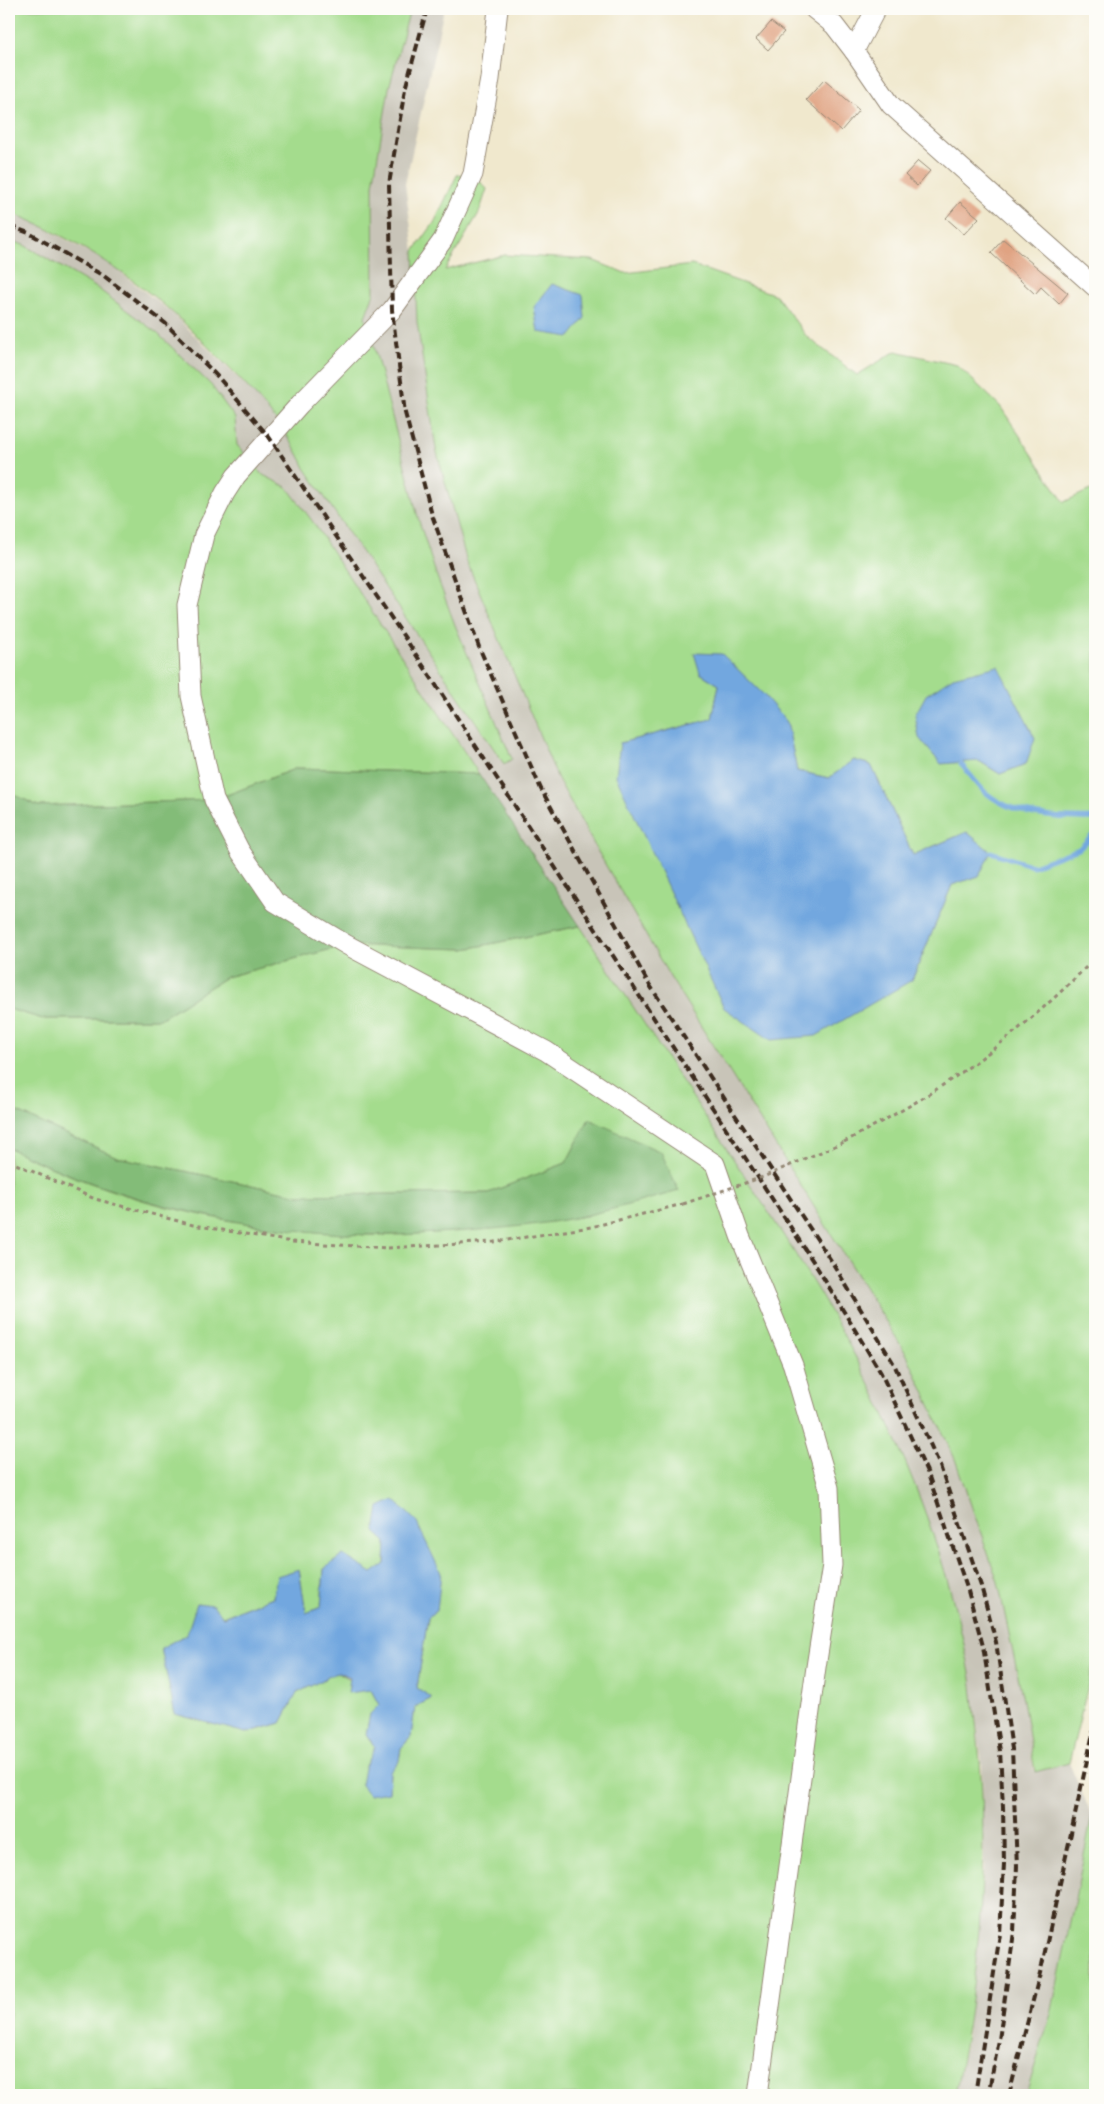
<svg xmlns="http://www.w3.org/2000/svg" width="1104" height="2104" viewBox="0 0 1104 2104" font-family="'Balsamiq Sans',sans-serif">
	<rect width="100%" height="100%" fill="#fdfcf7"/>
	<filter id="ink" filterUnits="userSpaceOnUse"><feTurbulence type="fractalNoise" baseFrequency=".02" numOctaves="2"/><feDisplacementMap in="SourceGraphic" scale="10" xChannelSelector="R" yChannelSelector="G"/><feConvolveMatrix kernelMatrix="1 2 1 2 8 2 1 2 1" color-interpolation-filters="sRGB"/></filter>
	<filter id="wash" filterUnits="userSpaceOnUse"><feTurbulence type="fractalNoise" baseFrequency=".0096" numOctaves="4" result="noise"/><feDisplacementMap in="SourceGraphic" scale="20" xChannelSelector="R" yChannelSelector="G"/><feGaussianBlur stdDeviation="1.12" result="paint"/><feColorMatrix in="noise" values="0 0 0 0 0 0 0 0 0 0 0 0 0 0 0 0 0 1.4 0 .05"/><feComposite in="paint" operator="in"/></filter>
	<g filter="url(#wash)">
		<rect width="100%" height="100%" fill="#f0e8cd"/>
		<path fill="#c8c4b8" d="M 410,9 L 444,9 L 405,184 L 414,251 L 417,322 L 436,449 L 467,562 L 558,779 L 597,850 L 670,977 L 907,1355 L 955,1459 L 998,1582 L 1023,1700 L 1034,1772 L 1069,1763 L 1092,1816 L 1052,2010 L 1026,2095 L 955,2095 L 967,2036 L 984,1868 L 982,1763 L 969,1665 L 944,1569 L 911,1475 L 868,1382 L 831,1313 L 650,1032 L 313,522 L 287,487 L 263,475 L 237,445 L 235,418 L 211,385 L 157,333 L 97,288 L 24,245 L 9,240 L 9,212 L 32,221 L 108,263 L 172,313 L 266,406 L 294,445 L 305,468 L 503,763 L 512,759 L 455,625 L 436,574 L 419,521 L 376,354 L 364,317 L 374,292 L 373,185 L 389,88 Z"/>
		<g fill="#a4dc8d" stroke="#708356" fill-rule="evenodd">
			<path d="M 9,9 L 410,9 L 389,88 L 373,185 L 374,293 L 365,317 L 376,354 L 419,521 L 436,574 L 455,625 L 512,759 L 504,764 L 305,468 C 285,424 253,392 219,358 C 204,343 189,327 173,313 C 127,272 66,234 9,212 Z"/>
			<path d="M 473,174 L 487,189 L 479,213 L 445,270 L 505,255 L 592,260 L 625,273 L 692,265 L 776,295 L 807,337 L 857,375 L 896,351 L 957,365 L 1000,406 L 1064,502 L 1090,490 L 1095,493 L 1095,1657 L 1069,1763 L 1035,1772 L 1023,1700 L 998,1582 L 955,1459 L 907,1355 L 670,977 L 597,850 L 558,779 L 467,562 L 436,449 L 417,322 L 414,251 L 434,223 L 457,175 ZM 700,673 L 787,722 L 797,771 L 829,778 L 854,760 L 871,765 L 913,855 L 967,832 L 979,876 L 952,885 L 912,980 L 620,743 L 712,719 L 719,685 ZM 979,761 L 1026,764 L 1000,774 Z"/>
			<path d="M 9,240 L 24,245 L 97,288 L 157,333 L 211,385 L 235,418 L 237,445 L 263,475 L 287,487 L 313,522 L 479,774 L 297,768 L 214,800 L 38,806 L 9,792 Z"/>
			<path d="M 580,926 C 629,1001 679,1076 728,1151 C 763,1204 799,1257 831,1313 C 894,1421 943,1540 968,1663 C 972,1680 973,1697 975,1714 C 992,1842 980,1969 955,2095 L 9,2095 L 9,1148 C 111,1199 224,1227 337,1233 C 355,1234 373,1236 390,1235 C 457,1233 520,1225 587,1216 L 589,1119 L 566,1163 L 488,1193 L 299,1195 L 117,1157 L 9,1108 L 9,1009 L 43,1019 L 160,1019 L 226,977 L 347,945 L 465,949 ZM 386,1542 L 428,1617 L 417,1688 L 432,1698 L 415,1707 L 411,1737 L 401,1748 L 399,1761 L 390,1772 L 389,1792 L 364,1768 L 375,1747 L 366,1734 L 370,1714 L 379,1705 L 371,1690 L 337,1672 L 297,1693 L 281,1723 L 247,1733 L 175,1714 L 161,1648 L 222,1617 L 273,1597 L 299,1569 L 306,1614 L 321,1607 L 324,1569 L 343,1555 L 372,1574 L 385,1564 Z"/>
			<path d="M 1092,1816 L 1095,1889 L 1095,2095 L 1026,2095 L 1052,2010 Z"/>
		</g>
		<g fill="#83bc78" stroke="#5f734b">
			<path d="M 297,768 L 479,774 L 580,926 L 465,949 L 347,945 L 226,977 L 160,1019 L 43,1019 L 9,1009 L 9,792 L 38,806 L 214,800 Z"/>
			<path d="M 9,1108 L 117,1157 L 299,1195 L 488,1193 L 566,1163 L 589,1119 L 661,1152 L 679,1191 C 649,1199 619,1208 588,1215 C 545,1225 497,1229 453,1232 C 432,1233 410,1235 389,1235 C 262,1236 122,1204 9,1148 Z"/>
		</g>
		<g fill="#72a7df" stroke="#56687e">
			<path d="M 552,284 L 583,295 L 585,318 L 570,337 L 538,332 L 534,307 Z"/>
			<path d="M 694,653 L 722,654 L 764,695 L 787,722 L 797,771 L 829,778 L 854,760 L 871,765 L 913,855 L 967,832 L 991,852 L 979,876 L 952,885 L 912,980 L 816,1036 L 771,1040 L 724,1008 L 616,776 L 620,743 L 712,719 L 719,685 L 700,673 Z"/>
			<path d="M 998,666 L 1035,738 L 1026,764 L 1000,774 L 979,761 L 941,764 L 919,738 L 915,715 L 926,695 L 953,677 Z"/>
			<path d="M 394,1500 L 416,1521 L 441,1573 L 437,1611 L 428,1617 L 417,1688 L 432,1698 L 415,1707 L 411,1737 L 401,1748 L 399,1761 L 390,1772 L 389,1792 L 369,1795 L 361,1785 L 364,1768 L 375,1747 L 366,1734 L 370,1714 L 379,1705 L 371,1690 L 348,1693 L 350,1677 L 338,1672 L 297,1693 L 281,1723 L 246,1733 L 175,1714 L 161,1648 L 187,1634 L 197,1603 L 213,1605 L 223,1617 L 273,1597 L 277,1576 L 299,1569 L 306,1613 L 321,1607 L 324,1569 L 343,1555 L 372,1573 L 385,1564 L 386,1542 L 375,1532 L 379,1507 Z"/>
		</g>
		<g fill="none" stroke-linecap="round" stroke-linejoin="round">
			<g stroke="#72a7df" stroke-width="5">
				<path d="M 961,764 C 969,773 976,783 984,791 C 1013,817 1059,819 1095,818"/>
				<path d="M 991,852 L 1033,866 L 1079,849 L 1095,833"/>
			</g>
		</g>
		<g id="blocks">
			<g fill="#e0a382">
				<path d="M 771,22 L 784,32 L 768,50 L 756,39 Z"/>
				<path d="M 824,80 L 859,110 L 841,131 L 806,100 Z"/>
				<path d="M 918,161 L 930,171 L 917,186 L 905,175 Z"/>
				<path d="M 960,202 L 979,218 L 964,234 L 946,218 Z"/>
				<path d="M 1003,239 L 1068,293 L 1059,304 L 1041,287 L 1035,294 L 991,253 Z"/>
			</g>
		</g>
	</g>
	<g filter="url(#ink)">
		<use href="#blocks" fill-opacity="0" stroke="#968976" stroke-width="1"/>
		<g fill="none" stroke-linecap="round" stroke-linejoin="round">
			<g stroke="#968976" stroke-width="21">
				<g id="street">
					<path d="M 498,9 L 490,79 L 473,174 L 443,240 L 392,310 L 300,404 L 236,476 L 225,493 L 204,535 L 187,605 L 191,696 L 214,800 L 240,851 L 275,902 L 347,945 L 546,1051 L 715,1164 L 740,1236 L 793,1365 L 829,1488 L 832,1565 L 816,1667 L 758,2095"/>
					<path d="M 814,9 L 834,25 L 854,51"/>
					<path d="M 876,9 L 854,51 L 891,105 L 1095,287"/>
				</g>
			</g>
			<g stroke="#968976" stroke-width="3" stroke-dasharray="4 4" stroke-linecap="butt">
				<path d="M 844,1142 C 870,1128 896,1114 921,1099 C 984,1060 1044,1011 1095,958"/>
				<path d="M 9,1161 L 95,1199 L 193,1225 L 292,1242 L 388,1248 L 494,1242 L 591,1227 L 683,1204"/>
			</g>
			<use href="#street" stroke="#fff" stroke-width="19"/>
			<g stroke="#3b2a1e" stroke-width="4" stroke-dasharray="8 4" stroke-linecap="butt">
				<path d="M 427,9 L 405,89 L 389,184 L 392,310 L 405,413 L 432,515 L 479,647 L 541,789 L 647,981 L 832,1262 L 894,1364 L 940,1466 L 981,1586 L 996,1642 L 1012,1749 L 1017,1866 L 1014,1932 L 999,2040 L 988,2095"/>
				<path d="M 9,226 L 29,233 L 104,276 L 165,323 L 218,377 L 269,437 L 411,647 L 818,1269 L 881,1373 L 928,1474 L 968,1591 L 983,1646 L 1000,1751 L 1003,1807 L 1004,1864 L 1000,1934 L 975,2095"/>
				<path d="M 1009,2095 L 1042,1965 L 1095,1724"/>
			</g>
			<path stroke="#968976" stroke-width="3" stroke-dasharray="4 4" stroke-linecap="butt" d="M 683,1204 L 763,1177 L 844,1142"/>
		</g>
	</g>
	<rect width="1104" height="2104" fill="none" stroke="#fdfcf7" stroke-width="30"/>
</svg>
